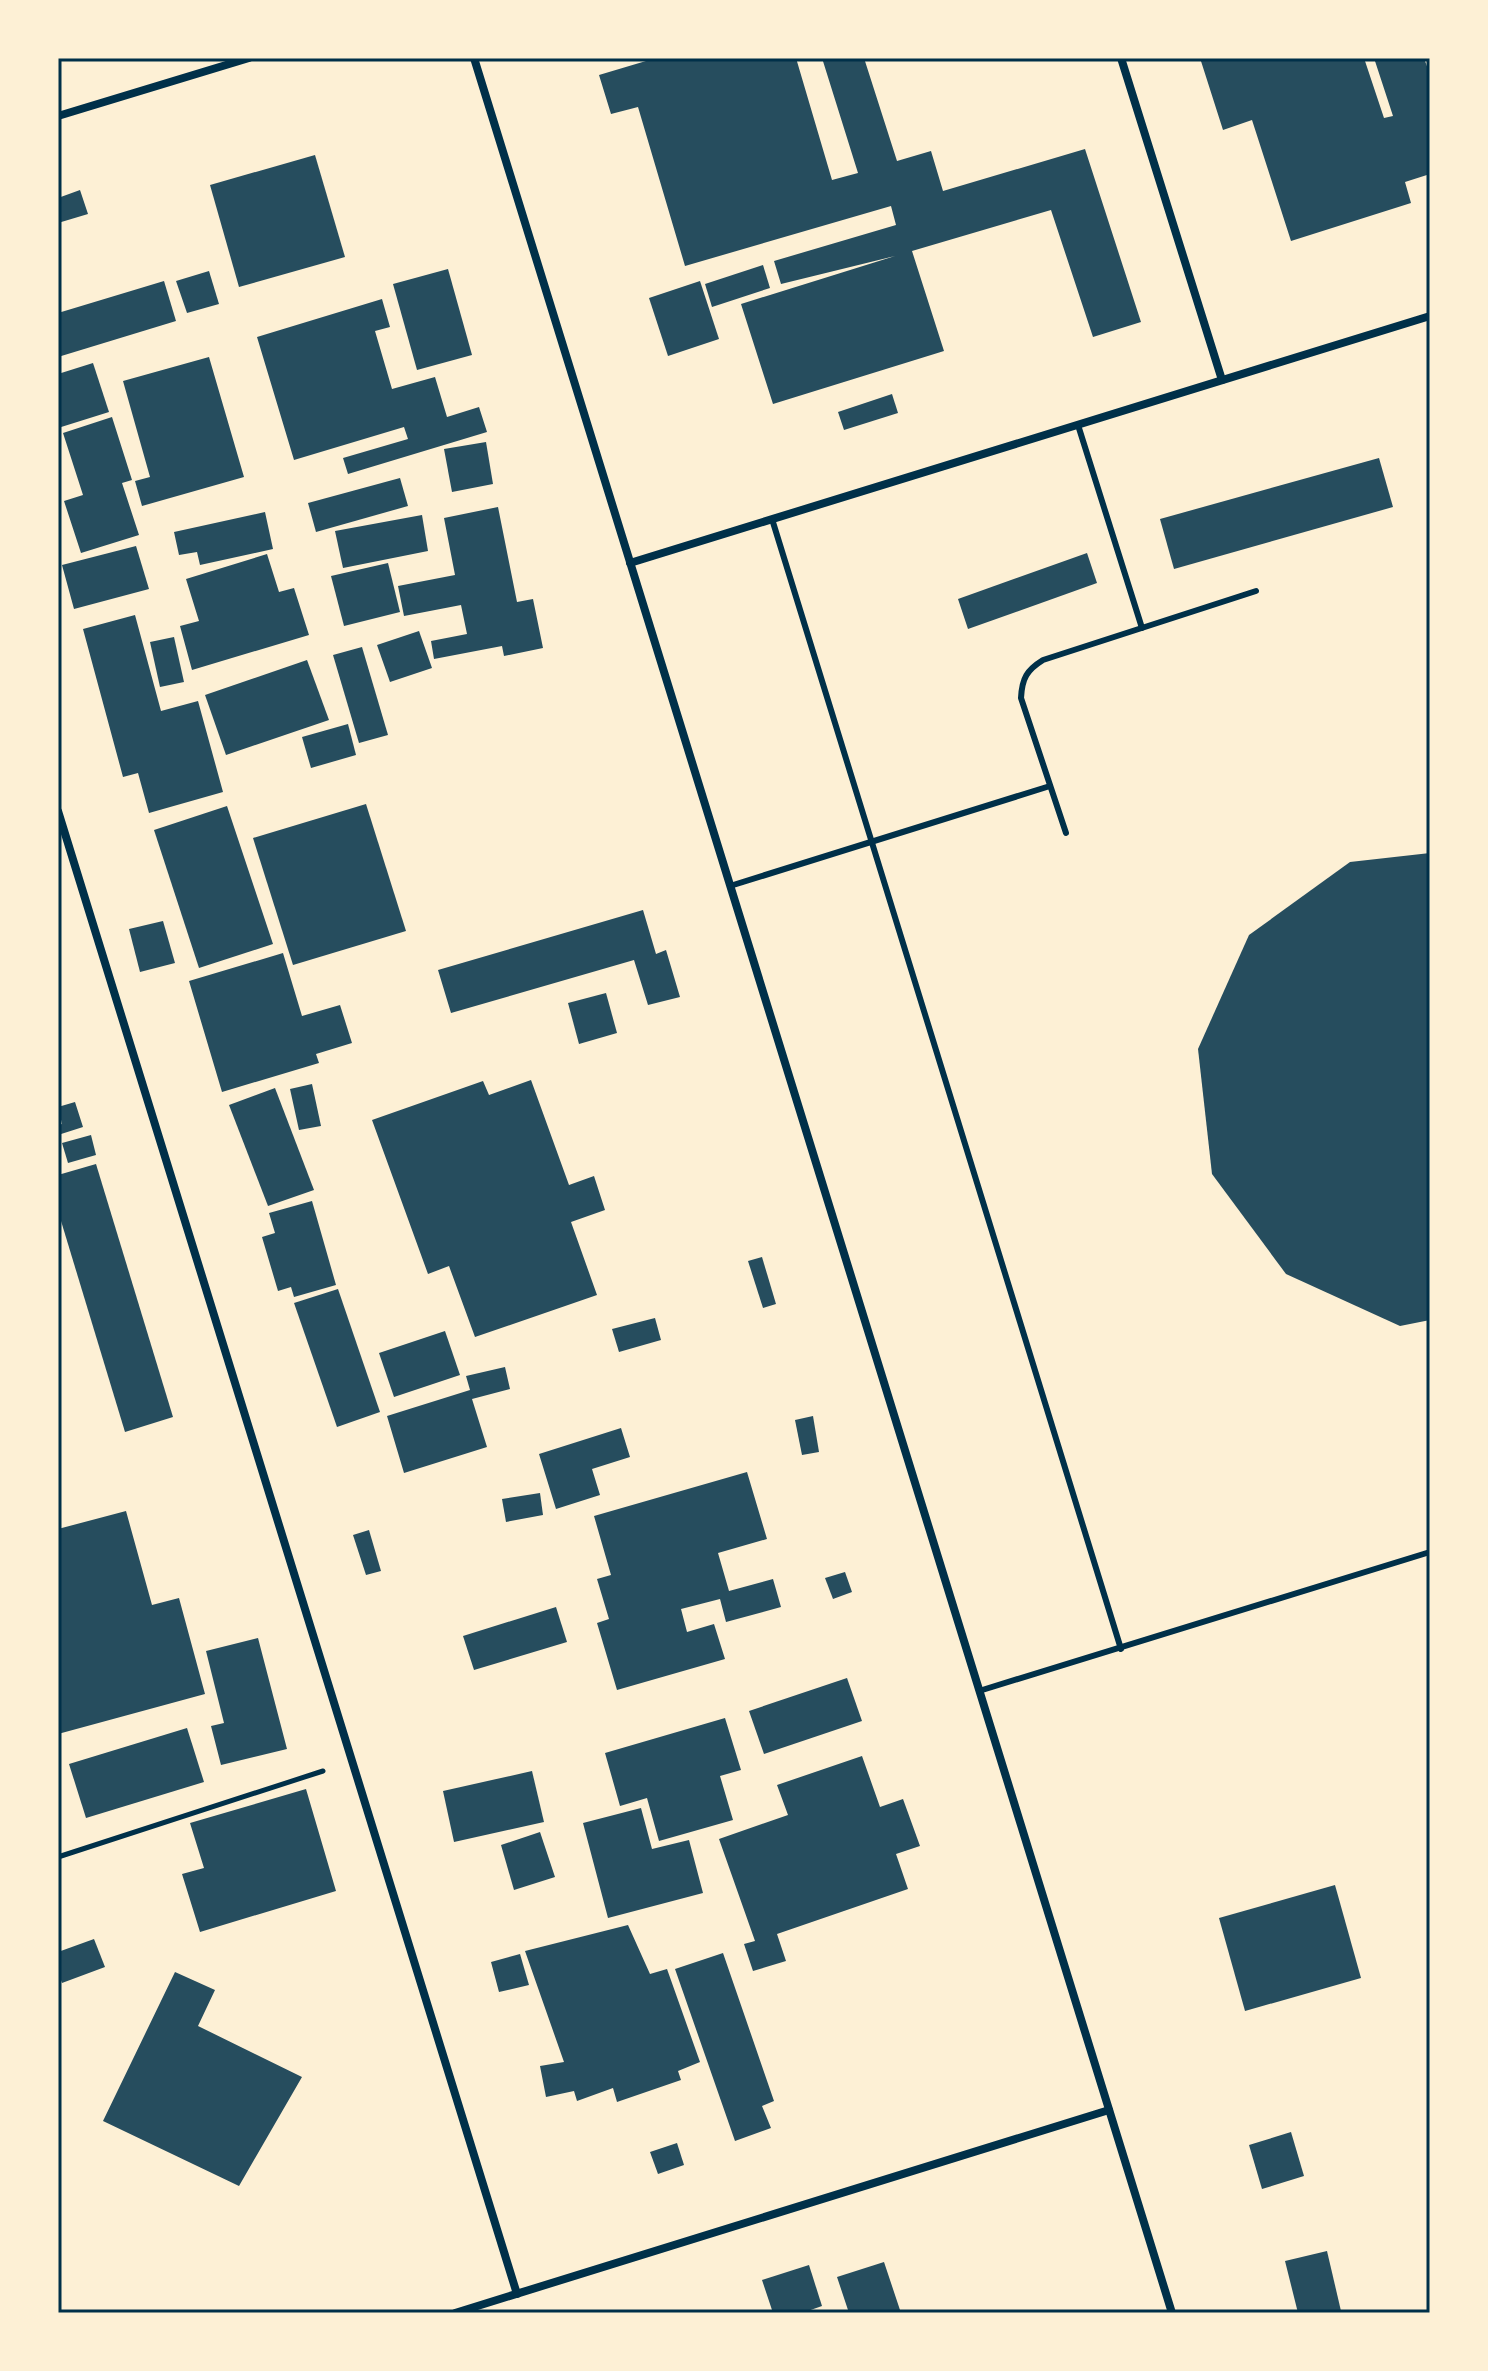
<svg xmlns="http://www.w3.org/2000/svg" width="1488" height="2371" viewBox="0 0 1488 2371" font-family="Overpass,sans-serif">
	<rect width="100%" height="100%" fill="#fdf0d5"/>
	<g fill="#264d5e">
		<path d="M 656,58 L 796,58 L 832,180 L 858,173 L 822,58 L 864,58 L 897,161 L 931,151 L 943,191 L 1085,149 L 1141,322 L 1093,337 L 1051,210 L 912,251 L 944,351 L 773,404 L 741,304 L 895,256 L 781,284 L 774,261 L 896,225 L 891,206 L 685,266 L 638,107 L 611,114 L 599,75 Z"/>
		<path d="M 1200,58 L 1364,58 L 1384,118 L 1393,116 L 1374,58 L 1424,58 L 1430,75 L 1430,174 L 1405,182 L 1411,203 L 1291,241 L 1252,120 L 1223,130 Z"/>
		<path d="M 315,155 L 345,257 L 239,287 L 210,185 Z"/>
		<path d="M 80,190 L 88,214 L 58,223 L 58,198 Z"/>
		<path d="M 763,265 L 770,288 L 712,307 L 705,284 Z"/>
		<path d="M 448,269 L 472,355 L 417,370 L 393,284 Z"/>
		<path d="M 209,271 L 219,304 L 187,313 L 176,281 Z"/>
		<path d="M 164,281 L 176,321 L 58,357 L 58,313 Z"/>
		<path d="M 700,281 L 719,339 L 668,356 L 649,298 Z"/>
		<path d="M 382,299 L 390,327 L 375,331 L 392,389 L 435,377 L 447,417 L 479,407 L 487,432 L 348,474 L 343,458 L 408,439 L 404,427 L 294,460 L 257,337 Z"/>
		<path d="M 209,357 L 244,477 L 142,506 L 135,481 L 150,477 L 123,381 Z"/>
		<path d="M 93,363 L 109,412 L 58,428 L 58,374 Z"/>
		<path d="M 892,394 L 898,413 L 844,430 L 838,412 Z"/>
		<path d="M 112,417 L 132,480 L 122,483 L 139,535 L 81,553 L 64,501 L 83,495 L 63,433 Z"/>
		<path d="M 486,442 L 493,484 L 452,492 L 444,449 Z"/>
		<path d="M 1379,458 L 1393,507 L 1174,569 L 1160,519 Z"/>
		<path d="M 400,478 L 408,506 L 316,532 L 308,503 Z"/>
		<path d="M 498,507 L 517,602 L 533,599 L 543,648 L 504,656 L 502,646 L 434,659 L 431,641 L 467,634 L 461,605 L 404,616 L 398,586 L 455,575 L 444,518 Z"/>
		<path d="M 265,512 L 273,549 L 200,565 L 197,552 L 179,555 L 174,532 Z"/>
		<path d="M 422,515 L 428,551 L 343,568 L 335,531 Z"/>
		<path d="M 136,546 L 149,589 L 74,609 L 62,565 Z"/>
		<path d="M 1087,553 L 1097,583 L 968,629 L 958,599 Z"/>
		<path d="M 267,554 L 279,592 L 294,588 L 309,635 L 192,670 L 180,626 L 199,621 L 186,579 Z"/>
		<path d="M 388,563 L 400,612 L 344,626 L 331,576 Z"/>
		<path d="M 135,615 L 161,711 L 198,701 L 223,792 L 149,813 L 138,773 L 123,777 L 83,629 Z"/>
		<path d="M 419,631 L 432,668 L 390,682 L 377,645 Z"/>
		<path d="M 174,637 L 184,682 L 160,687 L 150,642 Z"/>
		<path d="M 362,647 L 388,735 L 359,743 L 333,655 Z"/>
		<path d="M 307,660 L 329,720 L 226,755 L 205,695 Z"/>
		<path d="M 348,724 L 356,755 L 311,768 L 302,737 Z"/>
		<path d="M 366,804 L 406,931 L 293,965 L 253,838 Z"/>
		<path d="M 227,806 L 273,944 L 199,968 L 154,830 Z"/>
		<path d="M 1430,853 L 1430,1320 L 1400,1326 L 1286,1274 L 1212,1174 L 1198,1049 L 1249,935 L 1350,862 Z"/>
		<path d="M 643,910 L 656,954 L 666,950 L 680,997 L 648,1005 L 634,960 L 451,1013 L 438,970 Z"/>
		<path d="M 163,921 L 175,963 L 140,972 L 129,929 Z"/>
		<path d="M 283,953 L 302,1016 L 340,1005 L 352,1043 L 316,1054 L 319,1063 L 222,1092 L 189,981 Z"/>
		<path d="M 606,993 L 617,1033 L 579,1044 L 568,1003 Z"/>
		<path d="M 531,1080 L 569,1185 L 594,1176 L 605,1210 L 571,1222 L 597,1295 L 475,1337 L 449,1266 L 428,1274 L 372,1120 L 483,1081 L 489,1095 Z"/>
		<path d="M 312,1084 L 321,1126 L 299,1130 L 290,1089 Z"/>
		<path d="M 275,1088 L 314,1190 L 268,1206 L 229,1105 Z"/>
		<path d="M 75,1102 L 83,1127 L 58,1135 L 58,1125 L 62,1124 L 58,1107 Z"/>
		<path d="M 91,1135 L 96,1155 L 68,1163 L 62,1143 Z"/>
		<path d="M 96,1164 L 173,1417 L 125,1432 L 58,1211 L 58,1175 Z"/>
		<path d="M 312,1201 L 336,1285 L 294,1297 L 291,1287 L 278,1291 L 262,1237 L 275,1233 L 269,1213 Z"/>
		<path d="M 762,1257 L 776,1304 L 763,1308 L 748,1261 Z"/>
		<path d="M 338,1289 L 380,1412 L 337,1427 L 294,1303 Z"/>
		<path d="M 655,1318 L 661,1340 L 619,1352 L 612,1329 Z"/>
		<path d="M 445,1331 L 460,1375 L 394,1397 L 379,1353 Z"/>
		<path d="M 505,1367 L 510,1389 L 472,1399 L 487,1447 L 404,1473 L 387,1416 L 470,1390 L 466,1376 Z"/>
		<path d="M 813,1416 L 819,1452 L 802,1455 L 795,1420 Z"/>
		<path d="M 621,1428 L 630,1457 L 592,1469 L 600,1495 L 556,1509 L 539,1454 Z"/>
		<path d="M 747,1472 L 767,1539 L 718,1553 L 729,1591 L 773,1579 L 781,1607 L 726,1622 L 720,1599 L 681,1609 L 687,1632 L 714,1624 L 725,1659 L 617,1690 L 597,1623 L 609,1619 L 597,1579 L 611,1575 L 594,1516 Z"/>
		<path d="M 540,1493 L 543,1515 L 506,1522 L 502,1499 Z"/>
		<path d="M 126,1511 L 152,1605 L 179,1598 L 205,1694 L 58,1734 L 58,1529 Z"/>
		<path d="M 369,1530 L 381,1571 L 366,1575 L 353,1535 Z"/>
		<path d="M 845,1572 L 852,1592 L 833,1599 L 825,1578 Z"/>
		<path d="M 556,1607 L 567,1642 L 474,1670 L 463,1636 Z"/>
		<path d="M 258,1638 L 287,1749 L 221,1765 L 211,1726 L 224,1723 L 206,1651 Z"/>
		<path d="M 847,1678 L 862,1721 L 764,1754 L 749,1711 Z"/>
		<path d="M 725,1718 L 741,1770 L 720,1776 L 733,1820 L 659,1841 L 647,1798 L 620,1806 L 605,1753 Z"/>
		<path d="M 187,1728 L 204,1782 L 86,1818 L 69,1764 Z"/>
		<path d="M 862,1756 L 880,1807 L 903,1799 L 920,1846 L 896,1854 L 908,1889 L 777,1934 L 786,1961 L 753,1971 L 744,1944 L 755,1941 L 719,1839 L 788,1815 L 777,1785 Z"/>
		<path d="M 532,1771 L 544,1822 L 454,1842 L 443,1791 Z"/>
		<path d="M 306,1789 L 336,1891 L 200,1932 L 182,1874 L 204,1868 L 190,1823 Z"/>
		<path d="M 641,1808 L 652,1849 L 689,1840 L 703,1893 L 608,1918 L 583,1823 Z"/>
		<path d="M 540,1832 L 555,1877 L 514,1890 L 501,1845 Z"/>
		<path d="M 1335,1885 L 1361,1978 L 1245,2011 L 1219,1918 Z"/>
		<path d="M 628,1925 L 650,1974 L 667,1969 L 700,2062 L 678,2071 L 681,2080 L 617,2102 L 613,2088 L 577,2101 L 574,2091 L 546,2097 L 540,2066 L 564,2062 L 525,1951 Z"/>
		<path d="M 94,1939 L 105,1967 L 62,1983 L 58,1972 L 58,1952 Z"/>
		<path d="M 723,1953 L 774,2101 L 762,2106 L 771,2128 L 735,2141 L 675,1969 Z"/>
		<path d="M 520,1954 L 529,1985 L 499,1992 L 491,1962 Z"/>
		<path d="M 175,1972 L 215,1990 L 198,2026 L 302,2077 L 239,2186 L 103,2121 Z"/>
		<path d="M 1291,2132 L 1304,2176 L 1262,2189 L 1249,2145 Z"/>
		<path d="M 677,2143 L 684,2165 L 658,2174 L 650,2152 Z"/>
		<path d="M 1327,2251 L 1341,2311 L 1298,2313 L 1285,2261 Z"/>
		<path d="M 884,2262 L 901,2313 L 849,2313 L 837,2277 Z"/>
		<path d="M 809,2265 L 822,2306 L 802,2313 L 773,2313 L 762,2280 Z"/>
	</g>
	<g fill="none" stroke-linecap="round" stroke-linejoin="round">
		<path stroke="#003049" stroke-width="5" d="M 58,1857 L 323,1771"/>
		<g stroke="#003049" stroke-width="6">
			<path d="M 1078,425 L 1142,628"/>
			<path d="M 772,519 L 1121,1649"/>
			<path d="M 1066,833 L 1021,698 C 1022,678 1027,670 1043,660 L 1256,591"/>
			<path d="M 730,886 L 1050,786"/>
			<path d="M 979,1691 L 1430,1552"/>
		</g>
		<g stroke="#003049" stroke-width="8">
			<path d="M 474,58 L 1172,2313"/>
			<path d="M 1121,58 L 1222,380"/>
			<path d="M 58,116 L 249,58"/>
			<path d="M 630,563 L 1430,316"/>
			<path d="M 58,811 L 517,2294"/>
			<path d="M 455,2313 L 1109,2110"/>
		</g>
	</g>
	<rect width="1488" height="2371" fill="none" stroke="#fdf0d5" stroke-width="120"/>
	<rect x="60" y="60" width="1368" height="2251" fill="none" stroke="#003049" stroke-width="3"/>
</svg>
